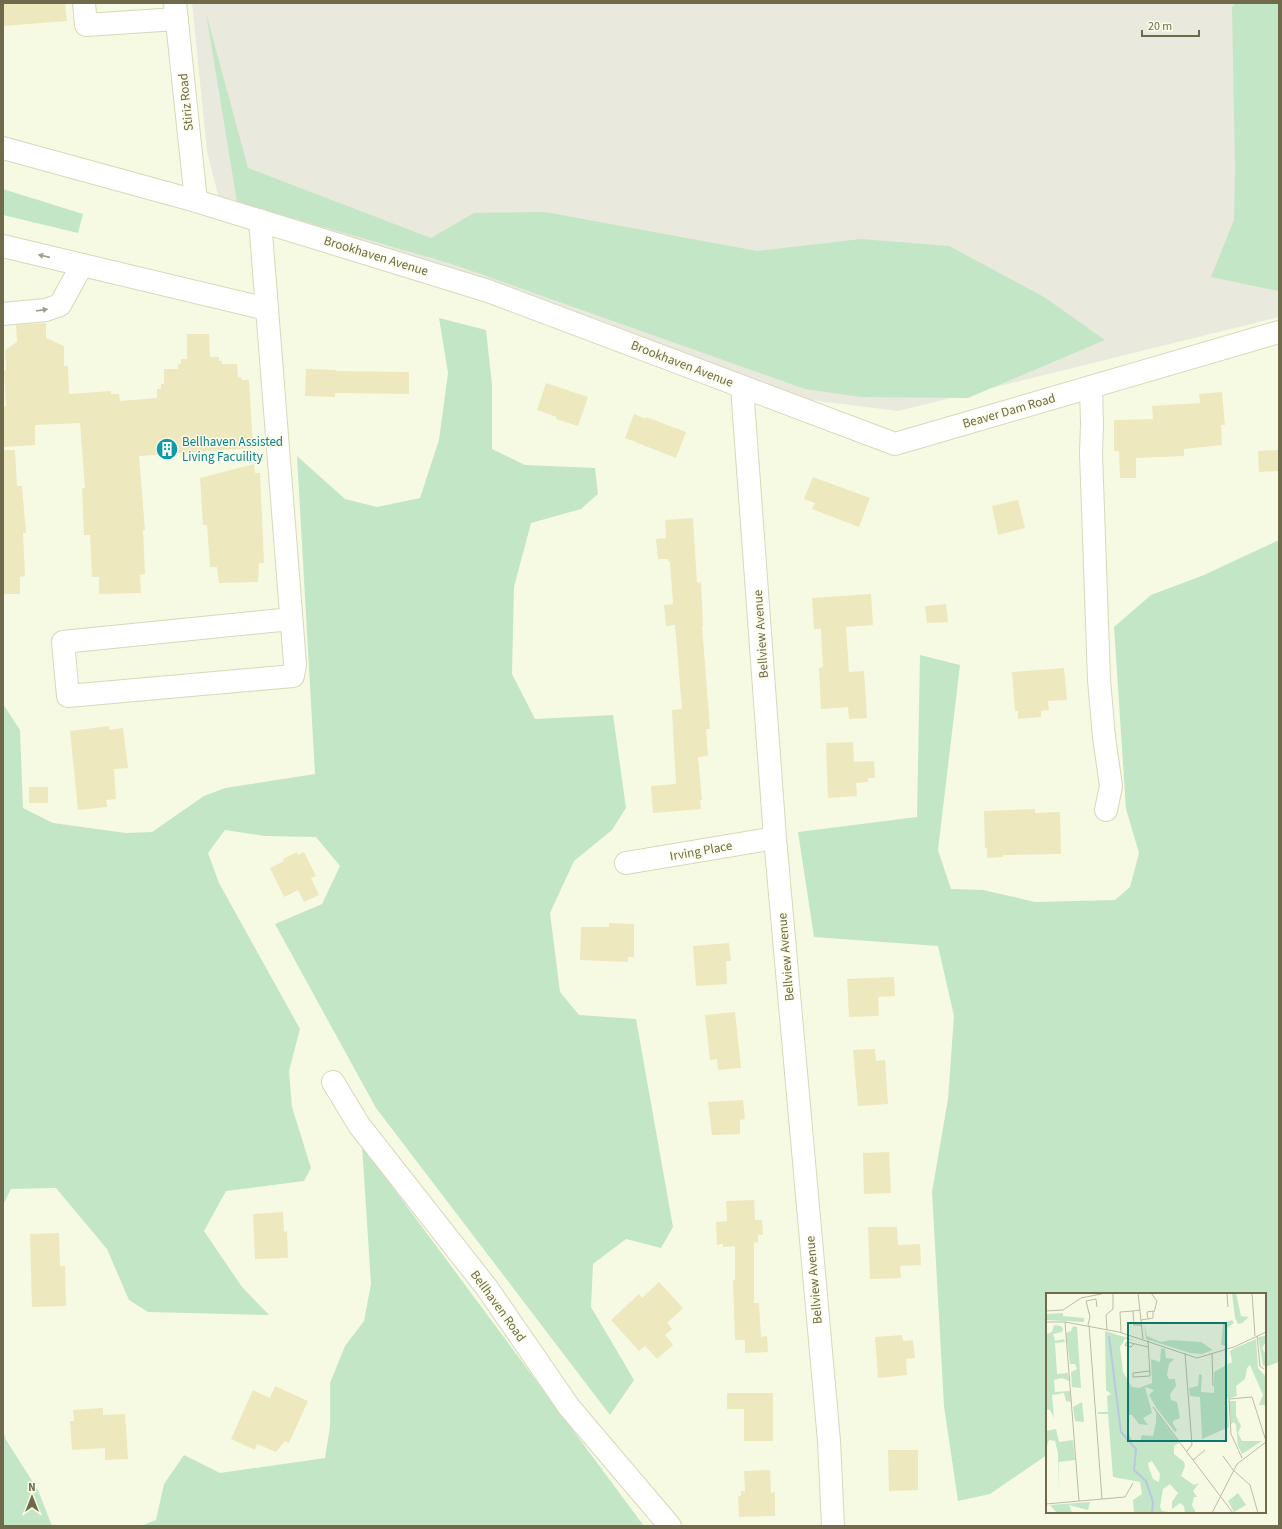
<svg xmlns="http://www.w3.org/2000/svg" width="1282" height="1529" viewBox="0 0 1282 1529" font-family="'Source Sans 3',sans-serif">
	<rect width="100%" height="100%" fill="#f7fae3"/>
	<path fill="#e9e9dd" d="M 192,3 L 1279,3 L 1265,49 L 1279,185 L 1279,317 L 898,411 L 811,400 L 219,199 L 207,151 Z"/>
	<g fill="#c3e6c6">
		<path d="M 1236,3 L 1279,3 L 1278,291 L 1211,277 L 1234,220 L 1235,168 L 1232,7 Z"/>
		<path d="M 206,13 L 248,168 L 431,238 L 474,213 L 545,212 L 757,251 L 861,239 L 949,246 L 1044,297 L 1105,340 L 968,398 L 861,397 L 805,389 L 452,264 L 237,202 Z"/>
		<path d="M 3,189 L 83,214 L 78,233 L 3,215 Z"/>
		<path d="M 439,318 L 486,330 L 492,384 L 492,449 L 525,465 L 595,468 L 598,494 L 581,509 L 531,523 L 514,587 L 512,674 L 535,719 L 613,715 L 626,808 L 612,830 L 574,861 L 550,913 L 560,992 L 579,1015 L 636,1019 L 673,1227 L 661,1248 L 626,1239 L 593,1264 L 591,1307 L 634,1380 L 610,1415 L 376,1108 L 275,924 L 322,904 L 340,866 L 316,837 L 265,836 L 225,830 L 208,853 L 219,883 L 300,1029 L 289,1071 L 292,1107 L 311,1168 L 304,1181 L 226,1191 L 204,1231 L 242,1287 L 269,1315 L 148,1312 L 129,1300 L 107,1249 L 56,1188 L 11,1189 L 3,1205 L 3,704 L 20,730 L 23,808 L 53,823 L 126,833 L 152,832 L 204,796 L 225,788 L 315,774 L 297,456 L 345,499 L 377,507 L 420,498 L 439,440 L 448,373 Z"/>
		<path d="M 1279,540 L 1279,1362 L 1265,1367 L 1265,1294 L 1047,1294 L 1047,1455 L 990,1494 L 958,1501 L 944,1406 L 932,1192 L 948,1099 L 954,1016 L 938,946 L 814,937 L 798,832 L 917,817 L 920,655 L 960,665 L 938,850 L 951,889 L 983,890 L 1035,902 L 1115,900 L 1130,887 L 1139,853 L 1126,809 L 1114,627 L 1151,595 L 1204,575 Z"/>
		<path d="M 362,1146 L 644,1526 L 141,1526 L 156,1520 L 164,1484 L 184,1455 L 220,1473 L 325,1458 L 330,1427 L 330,1383 L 345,1346 L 364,1321 L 371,1284 Z"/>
		<path d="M 3,1431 L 6,1440 L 38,1490 L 52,1526 L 3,1526 Z"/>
	</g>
	<g fill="#ede8bd">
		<path d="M 3,3 L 65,3 L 67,21 L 3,26 Z"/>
		<path d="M 46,323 L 46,338 L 64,346 L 64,366 L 68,366 L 69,394 L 111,391 L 111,394 L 119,394 L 120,401 L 157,398 L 157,389 L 161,389 L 161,384 L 164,384 L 164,369 L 178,369 L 178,364 L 181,364 L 181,359 L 187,359 L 187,334 L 209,334 L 210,357 L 219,357 L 219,361 L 222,361 L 222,364 L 237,364 L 238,377 L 242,378 L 242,380 L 249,380 L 253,448 L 139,456 L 145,530 L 143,530 L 145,574 L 140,575 L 141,593 L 99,594 L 99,577 L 92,577 L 90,535 L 84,535 L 82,488 L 85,488 L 80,423 L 35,425 L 35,445 L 3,447 L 3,407 L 6,406 L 4,371 L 6,371 L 5,350 L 17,342 L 16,325 Z"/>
		<path d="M 306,369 L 336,370 L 336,371 L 409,372 L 409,394 L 335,393 L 335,397 L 305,396 Z"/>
		<path d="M 546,383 L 588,397 L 578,426 L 556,419 L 557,417 L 537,410 Z"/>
		<path d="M 1222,392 L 1225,425 L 1221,425 L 1222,445 L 1184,449 L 1184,456 L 1136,458 L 1136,478 L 1120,478 L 1119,451 L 1114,451 L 1114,420 L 1153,419 L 1152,406 L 1200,403 L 1199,394 Z"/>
		<path d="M 634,414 L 646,419 L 646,417 L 686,432 L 676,458 L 625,438 Z"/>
		<path d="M 3,450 L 15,450 L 17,486 L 22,486 L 26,533 L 23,533 L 25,576 L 20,577 L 20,594 L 3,594 Z"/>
		<path d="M 1279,450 L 1279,471 L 1259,472 L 1258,451 Z"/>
		<path d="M 254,464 L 255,473 L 260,473 L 264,563 L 259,563 L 258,582 L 219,583 L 217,567 L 210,567 L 207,525 L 203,525 L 200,478 Z"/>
		<path d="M 813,477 L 870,498 L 859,527 L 812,509 L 815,503 L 804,499 Z"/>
		<path d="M 1018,500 L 1025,528 L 998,535 L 992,506 Z"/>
		<path d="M 693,518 L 697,583 L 701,582 L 703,626 L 702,626 L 710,729 L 706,729 L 708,756 L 698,757 L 702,800 L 700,800 L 701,809 L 653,813 L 651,786 L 676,784 L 672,710 L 682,709 L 675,625 L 666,626 L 664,605 L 673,604 L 670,561 L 668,561 L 668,559 L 658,559 L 656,539 L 666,538 L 665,520 Z"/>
		<path d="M 871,594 L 873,625 L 846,627 L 849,672 L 864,671 L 867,718 L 849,719 L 848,707 L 821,709 L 819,668 L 823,667 L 821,629 L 814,629 L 812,598 Z"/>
		<path d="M 946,604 L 948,622 L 927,623 L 925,606 Z"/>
		<path d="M 1064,668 L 1067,700 L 1048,701 L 1049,710 L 1041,711 L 1041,717 L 1018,719 L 1018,711 L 1015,711 L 1012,672 Z"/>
		<path d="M 109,726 L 109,730 L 123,728 L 128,768 L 114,769 L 116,799 L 106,800 L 107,807 L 78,810 L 70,731 Z"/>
		<path d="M 853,742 L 854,762 L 874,761 L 875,778 L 868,778 L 868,782 L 856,783 L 857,796 L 828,798 L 826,743 Z"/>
		<rect x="29" y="787" width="19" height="16"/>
		<path d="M 1035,809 L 1035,813 L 1060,812 L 1061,854 L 1003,855 L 1003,857 L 987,858 L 987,848 L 985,848 L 984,811 Z"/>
		<path d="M 297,852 L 298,855 L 304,852 L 316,876 L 311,878 L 319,895 L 304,902 L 298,890 L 284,897 L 270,868 L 284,861 L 283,859 Z"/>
		<path d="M 609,923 L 634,924 L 634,957 L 628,957 L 628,962 L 580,960 L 581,927 L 609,927 Z"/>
		<path d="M 729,943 L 731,961 L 726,961 L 727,984 L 696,986 L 693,946 Z"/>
		<path d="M 894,977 L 895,996 L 878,997 L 879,1016 L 849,1017 L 847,979 Z"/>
		<path d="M 735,1012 L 741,1068 L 718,1070 L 717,1059 L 710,1060 L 705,1015 Z"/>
		<path d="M 875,1049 L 876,1061 L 885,1060 L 888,1104 L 858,1106 L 853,1050 Z"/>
		<path d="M 743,1100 L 745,1119 L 740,1120 L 740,1134 L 712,1135 L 708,1102 Z"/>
		<path d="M 889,1152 L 891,1193 L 864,1194 L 863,1153 Z"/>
		<path d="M 754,1200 L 755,1220 L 762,1220 L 763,1235 L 758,1235 L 758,1242 L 754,1243 L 754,1303 L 759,1303 L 761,1337 L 767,1336 L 768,1352 L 745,1353 L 745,1340 L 735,1340 L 733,1280 L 735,1280 L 735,1246 L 723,1247 L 723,1244 L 717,1245 L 716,1222 L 727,1221 L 726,1201 Z"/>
		<path d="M 283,1212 L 284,1232 L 287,1231 L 288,1258 L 255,1259 L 253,1214 Z"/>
		<path d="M 868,1227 L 897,1227 L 898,1245 L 920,1244 L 921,1265 L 900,1266 L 901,1278 L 870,1279 Z"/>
		<path d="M 59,1233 L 60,1266 L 65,1266 L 66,1306 L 32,1307 L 30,1234 Z"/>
		<path d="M 659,1282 L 683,1308 L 667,1323 L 672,1329 L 665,1335 L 673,1345 L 657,1359 L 645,1346 L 639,1351 L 611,1320 L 639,1294 L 642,1298 Z"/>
		<path d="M 902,1335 L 903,1341 L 913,1340 L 915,1358 L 906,1359 L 907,1375 L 878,1378 L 875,1337 Z"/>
		<path d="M 275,1386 L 308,1401 L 289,1443 L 285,1441 L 276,1452 L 257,1444 L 255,1450 L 231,1439 L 253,1390 L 270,1398 Z"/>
		<path d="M 727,1393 L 773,1393 L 773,1441 L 744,1441 L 744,1409 L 727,1409 Z"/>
		<path d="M 103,1408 L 103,1415 L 125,1414 L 128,1459 L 105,1460 L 105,1448 L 72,1450 L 70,1421 L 74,1421 L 73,1410 Z"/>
		<path d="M 888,1450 L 918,1450 L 918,1490 L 889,1491 Z"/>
		<path d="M 770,1470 L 771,1493 L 775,1492 L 775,1516 L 739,1517 L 738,1496 L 741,1496 L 741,1491 L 745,1491 L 744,1471 Z"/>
	</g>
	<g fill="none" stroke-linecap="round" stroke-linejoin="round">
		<g stroke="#d8d7ba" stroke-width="24">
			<g id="minor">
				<path d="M 84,3 L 86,25 L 177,19"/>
				<path d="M 175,3 L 196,201"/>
				<path d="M 3,148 L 196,201 L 488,291 L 895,444 L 1279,332"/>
				<path d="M 260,220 L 295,664 L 293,676 L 68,696 L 63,642 L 291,619"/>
				<path d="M 3,246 L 267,309"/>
				<path d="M 3,314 L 46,310 L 60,305 L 82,265"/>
				<path d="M 742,387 L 775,838 L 829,1441 L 833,1526"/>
				<path d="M 1091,387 L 1092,424 L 1091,453 L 1099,680 L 1104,737 L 1111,786 L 1106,810"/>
				<path d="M 626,863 L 775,838"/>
				<path d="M 333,1082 L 359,1125 L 487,1288 L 569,1407 L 670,1526"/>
			</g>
		</g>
		<use href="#minor" stroke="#fff" stroke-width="22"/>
	</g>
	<defs><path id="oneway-solid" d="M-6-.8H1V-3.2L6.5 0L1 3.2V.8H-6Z"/></defs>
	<g fill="#a19e8a">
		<use href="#oneway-solid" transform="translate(44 256) rotate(-167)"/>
		<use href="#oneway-solid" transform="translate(42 310) rotate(-9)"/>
	</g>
	<defs>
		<g id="building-disc" transform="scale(1.15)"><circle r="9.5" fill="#0f9aa8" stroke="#fbfde8"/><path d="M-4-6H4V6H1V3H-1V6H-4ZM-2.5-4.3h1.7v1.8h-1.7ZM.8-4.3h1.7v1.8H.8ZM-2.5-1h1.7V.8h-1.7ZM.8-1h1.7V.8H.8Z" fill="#fff"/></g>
	</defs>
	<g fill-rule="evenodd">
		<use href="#building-disc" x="167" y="449"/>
	</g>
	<g text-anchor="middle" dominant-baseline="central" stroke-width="3" stroke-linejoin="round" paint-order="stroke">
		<g font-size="13" fill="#6f6a4b" stroke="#fbfde8">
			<text transform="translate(186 102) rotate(-96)">Stiriz Road</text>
			<text transform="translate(376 256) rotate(17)">Brookhaven Avenue</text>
			<text transform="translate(682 364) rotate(21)">Brookhaven Avenue</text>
			<text transform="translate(1009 411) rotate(-16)">Beaver Dam Road</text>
			<text transform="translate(761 634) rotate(-94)">Bellview Avenue</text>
			<text transform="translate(701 851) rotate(-10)">Irving Place</text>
			<text transform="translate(786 957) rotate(-95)">Bellview Avenue</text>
			<text transform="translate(814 1280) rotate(-95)">Bellview Avenue</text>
			<text transform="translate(498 1306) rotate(54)">Bellhaven Road</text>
		</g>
		<g font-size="13" fill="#0d838f" stroke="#fbfde8" text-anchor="start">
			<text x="182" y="442">Bellhaven Assisted<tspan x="182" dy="15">Living Facuility</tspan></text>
		</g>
	</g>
	<g transform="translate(1046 1293)">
		<rect width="220" height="220" fill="#f7fae3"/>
		<path d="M 186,0 L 190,0 L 195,23 L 203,24 L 196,30 L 192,31 L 189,25 ZM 17,20 L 17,23 L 38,25 L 38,29 L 0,27 L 0,21 ZM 186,27 L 188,30 L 181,35 L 180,53 L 175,52 L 177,31 ZM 98,31 L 101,43 L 115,49 L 124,47 L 155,49 L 167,57 L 156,61 L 144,60 L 100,46 ZM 8,32 L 15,33 L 17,36 L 16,39 L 7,41 L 9,48 L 18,46 L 19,49 L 9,50 L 11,81 L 22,80 L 23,88 L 16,85 L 8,87 L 9,99 L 24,98 L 25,109 L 20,108 L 18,100 L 6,102 L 8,125 L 4,117 L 0,116 L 0,34 L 1,41 L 6,39 ZM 27,33 L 31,34 L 35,95 L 26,94 L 25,79 L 31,76 L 29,71 L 24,71 L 20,40 L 25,38 ZM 59,38 L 88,47 L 79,46 L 74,54 L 77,79 L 86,94 L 93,95 L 106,90 L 105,66 L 114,69 L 115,55 L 119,56 L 120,65 L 128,66 L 123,71 L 121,82 L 123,86 L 129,86 L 130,93 L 124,101 L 125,107 L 131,109 L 134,125 L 127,128 L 127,131 L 131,137 L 129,139 L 111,116 L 103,102 L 108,97 L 99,94 L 106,120 L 97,125 L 102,132 L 93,131 L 86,122 L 83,122 L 81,137 L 86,148 L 94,148 L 96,142 L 107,143 L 110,129 L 110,119 L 133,150 L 128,153 L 128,161 L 138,169 L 139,173 L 135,183 L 148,192 L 153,190 L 147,198 L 151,204 L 148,204 L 146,212 L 150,220 L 139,220 L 138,213 L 134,210 L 126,216 L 126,209 L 132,200 L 124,191 L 117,196 L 114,214 L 116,218 L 129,220 L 88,220 L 87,207 L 96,201 L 94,189 L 67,184 L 62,121 L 52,121 L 52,119 L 62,119 L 61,103 L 65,101 L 60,97 ZM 106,168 L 114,181 L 113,189 L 107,186 L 103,175 L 102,170 ZM 219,43 L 220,49 L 216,55 L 220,62 L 220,72 L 217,73 L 212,44 ZM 210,46 L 212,75 L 220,84 L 220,112 L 213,112 L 217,102 L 204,72 L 201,75 L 199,86 L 190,93 L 191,103 L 181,106 L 183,134 L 156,146 L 154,104 L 144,103 L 143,95 L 152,93 L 153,81 L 156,82 L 155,99 L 168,100 L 168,79 L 186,69 L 184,58 L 187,56 ZM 183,108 L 190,108 L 190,123 L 195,133 L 192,140 L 196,148 L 216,148 L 196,161 L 192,153 L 190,132 L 188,129 L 185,131 ZM 36,109 L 38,129 L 29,128 L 27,114 ZM 10,136 L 13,149 L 27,147 L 29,167 L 13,169 L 13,198 L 12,160 L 9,148 L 3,147 L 0,155 L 0,138 ZM 192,200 L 200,212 L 188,219 L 182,208 ZM 44,209 L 42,217 L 23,212 L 26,220 L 11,220 L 4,212 Z" fill="#c3e6c6" fill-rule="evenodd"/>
		<path fill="none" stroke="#b9c7e1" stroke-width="2" d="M 63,43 L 75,139 L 90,156 L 88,177 L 100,188 L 107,209 L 106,220"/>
		<path fill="none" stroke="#bdbca1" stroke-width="1" d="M 92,0 L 97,46M 105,0 L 111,8 L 108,19M 181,0 L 182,14M 206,0 L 209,43M 94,17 L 87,18 L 88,32 L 95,32M 0,18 L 17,17 L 35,5 L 60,0M 95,27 L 101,26 L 102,26 L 107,25 L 107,18 L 101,19 L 102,26M 0,29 L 19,29 L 73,39 L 151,65 L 188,54 L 220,39M 19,29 L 33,208M 42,32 L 44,24 L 40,8 L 50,6 L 51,14M 43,32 L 56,206M 61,37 L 60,22 L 67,16 L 67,0M 75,40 L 74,19 L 87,18M 211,43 L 214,73 L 218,76M 102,47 L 104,82 L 104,83 L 87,84 L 87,80 L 104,78M 88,51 L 85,54 L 79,52 L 81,49 L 102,54M 139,60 L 146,152 L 141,158M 166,60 L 167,93M 107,114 L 187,220M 177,163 L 187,177M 196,165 L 185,141 L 183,106 L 206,104 L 220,148M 147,167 L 159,157M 187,177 L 204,192 L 212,220M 0,211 L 79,204 L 87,190M 166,220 L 191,171 L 220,149"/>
		<path fill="#0f766e" fill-opacity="0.15" stroke="#0f766e" stroke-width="2" d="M 82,30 L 180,30 L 180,148 L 82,148 Z"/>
		<rect width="220" height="220" fill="none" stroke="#6f6a4b" stroke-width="2"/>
	</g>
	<rect width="1282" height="1529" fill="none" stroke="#6f6a4b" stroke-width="8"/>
	<g transform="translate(32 1497)" stroke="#fbfde8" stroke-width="3" paint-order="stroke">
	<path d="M0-3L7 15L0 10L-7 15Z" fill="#6f6a4b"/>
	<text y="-6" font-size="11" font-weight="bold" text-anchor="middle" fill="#6f6a4b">N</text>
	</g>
	<path d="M1142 30v6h57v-6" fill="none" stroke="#6f6a4b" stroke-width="2"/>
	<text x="1148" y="30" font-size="12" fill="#6f6a4b" stroke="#fbfde8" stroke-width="3" paint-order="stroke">20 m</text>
</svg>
